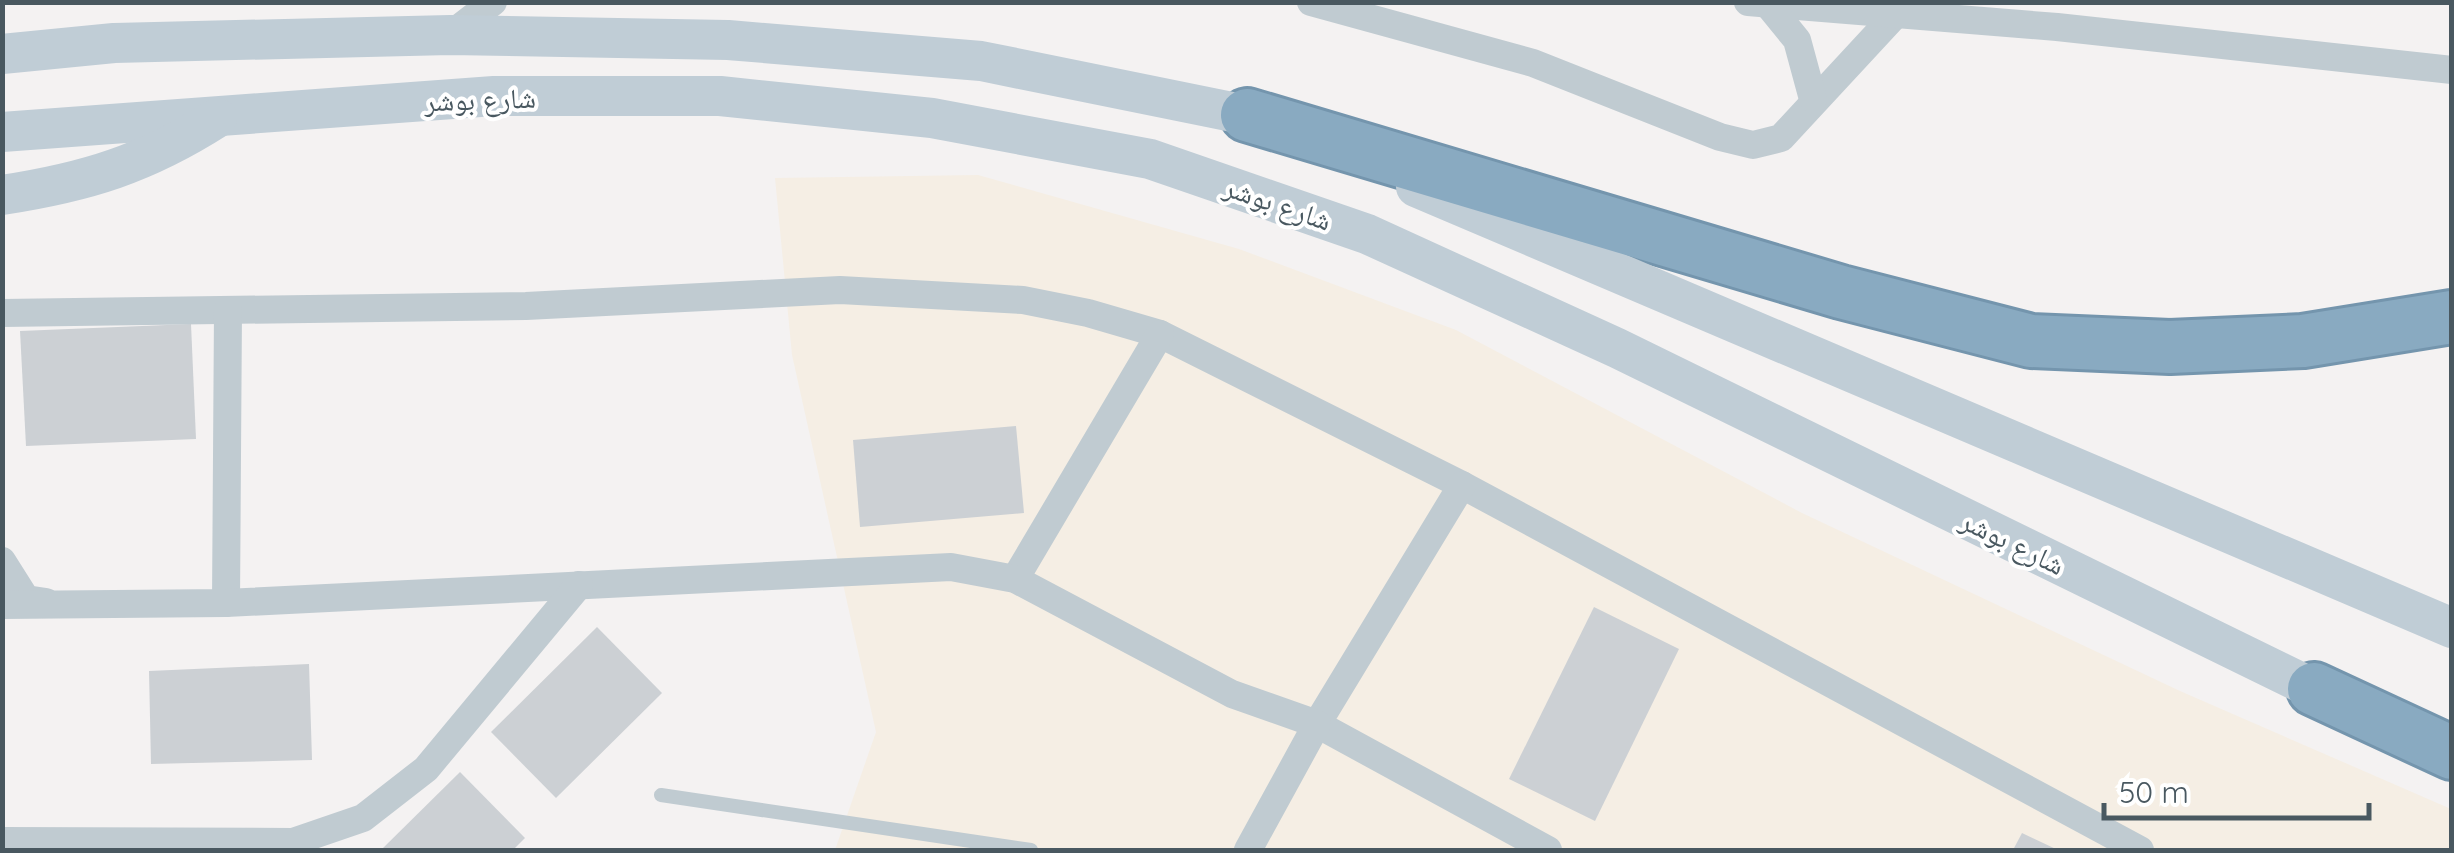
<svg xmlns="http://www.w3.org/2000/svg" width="2454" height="853" viewBox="0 0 2454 853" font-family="Quicksand,'Noto Naskh Arabic',sans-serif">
	<rect width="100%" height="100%" fill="#f4f2f2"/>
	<path fill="#f5eee4" d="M 978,175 L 1239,249 L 1456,330 L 1802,513 L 2180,691 L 2451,809 L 2451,850 L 835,850 L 876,732 L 792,355 L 775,178 Z"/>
	<g fill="#ccd0d4">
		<path d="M 191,324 L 196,439 L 26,446 L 20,331 Z"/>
		<path d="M 1016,426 L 1024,513 L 860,527 L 853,440 Z"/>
		<path d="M 1594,607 L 1679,649 L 1595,821 L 1509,779 Z"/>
		<path d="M 597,627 L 662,693 L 556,798 L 491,732 Z"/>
		<path d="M 309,664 L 312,760 L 151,764 L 149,671 Z"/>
		<path d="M 460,772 L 525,838 L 513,850 L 381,850 Z"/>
		<path d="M 2022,833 L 2058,850 L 2013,850 Z"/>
	</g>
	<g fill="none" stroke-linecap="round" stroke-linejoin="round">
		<g stroke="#7495ad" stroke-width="58">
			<g id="motorway">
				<path d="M 1247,115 L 1841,292 L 2031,341 L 2170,347 L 2303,341 L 2452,317"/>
				<path d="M 2314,689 L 2452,753"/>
			</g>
		</g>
		<path stroke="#c0cbd1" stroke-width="14" d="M 661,795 L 1031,850"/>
		<g stroke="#c0cbd1" stroke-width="28">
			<path d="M 1311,2 L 1533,63 L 1720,137 L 1753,145 L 1781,138 L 1895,15"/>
			<path d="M 1748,2 L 2057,27 L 2452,70"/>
			<path d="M 1770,7 L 1797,40 L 1813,99"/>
			<path d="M 450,35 L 493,2"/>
			<path d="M 2,313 L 526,306 L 840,290 L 1023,300 L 1088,313 L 1160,334 L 1462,485 L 2140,850"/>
			<path d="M 1462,485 L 1317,724 L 1548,850"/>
			<path d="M 2,561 L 26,599 L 46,602"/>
			<path d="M 1015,579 L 1160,334"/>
			<path d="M 226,603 L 228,310"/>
			<path d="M 2,605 L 226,603 L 951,567 L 1015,579 L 1232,694 L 1317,724 L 1248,850"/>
			<path d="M 2,841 L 293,842 L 363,818 L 426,769 L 579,585"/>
		</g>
		<g stroke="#c0cdd6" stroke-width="40">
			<path d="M 2,54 L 114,43 L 450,35 L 728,40 L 981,61 L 1247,115 L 1270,125"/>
			<path d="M 2,132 L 494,96 L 720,96 L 932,118 L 1150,159 L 1367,234 L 1617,348 L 2314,689 L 2340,697"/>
			<path d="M 1416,187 L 2452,628"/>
			<path d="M 2,195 C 87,182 145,164 217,118"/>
		</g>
		<use href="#motorway" stroke="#89aac1" stroke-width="52"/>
	</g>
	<g text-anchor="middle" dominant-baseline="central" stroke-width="8" stroke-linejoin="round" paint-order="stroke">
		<g font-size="28" fill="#495860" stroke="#fff">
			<text transform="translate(480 99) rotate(-2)">شارع بوشر</text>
			<text transform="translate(1278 203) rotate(19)">شارع بوشر</text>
			<text transform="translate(2013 542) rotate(26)">شارع بوشر</text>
		</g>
	</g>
	<rect width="2454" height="853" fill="none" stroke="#495860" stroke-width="10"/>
	<path d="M2104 803v15h265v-15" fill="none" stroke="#495860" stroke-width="5"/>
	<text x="2119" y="803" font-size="30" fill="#495860" stroke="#ffffff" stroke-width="8" paint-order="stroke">50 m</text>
</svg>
